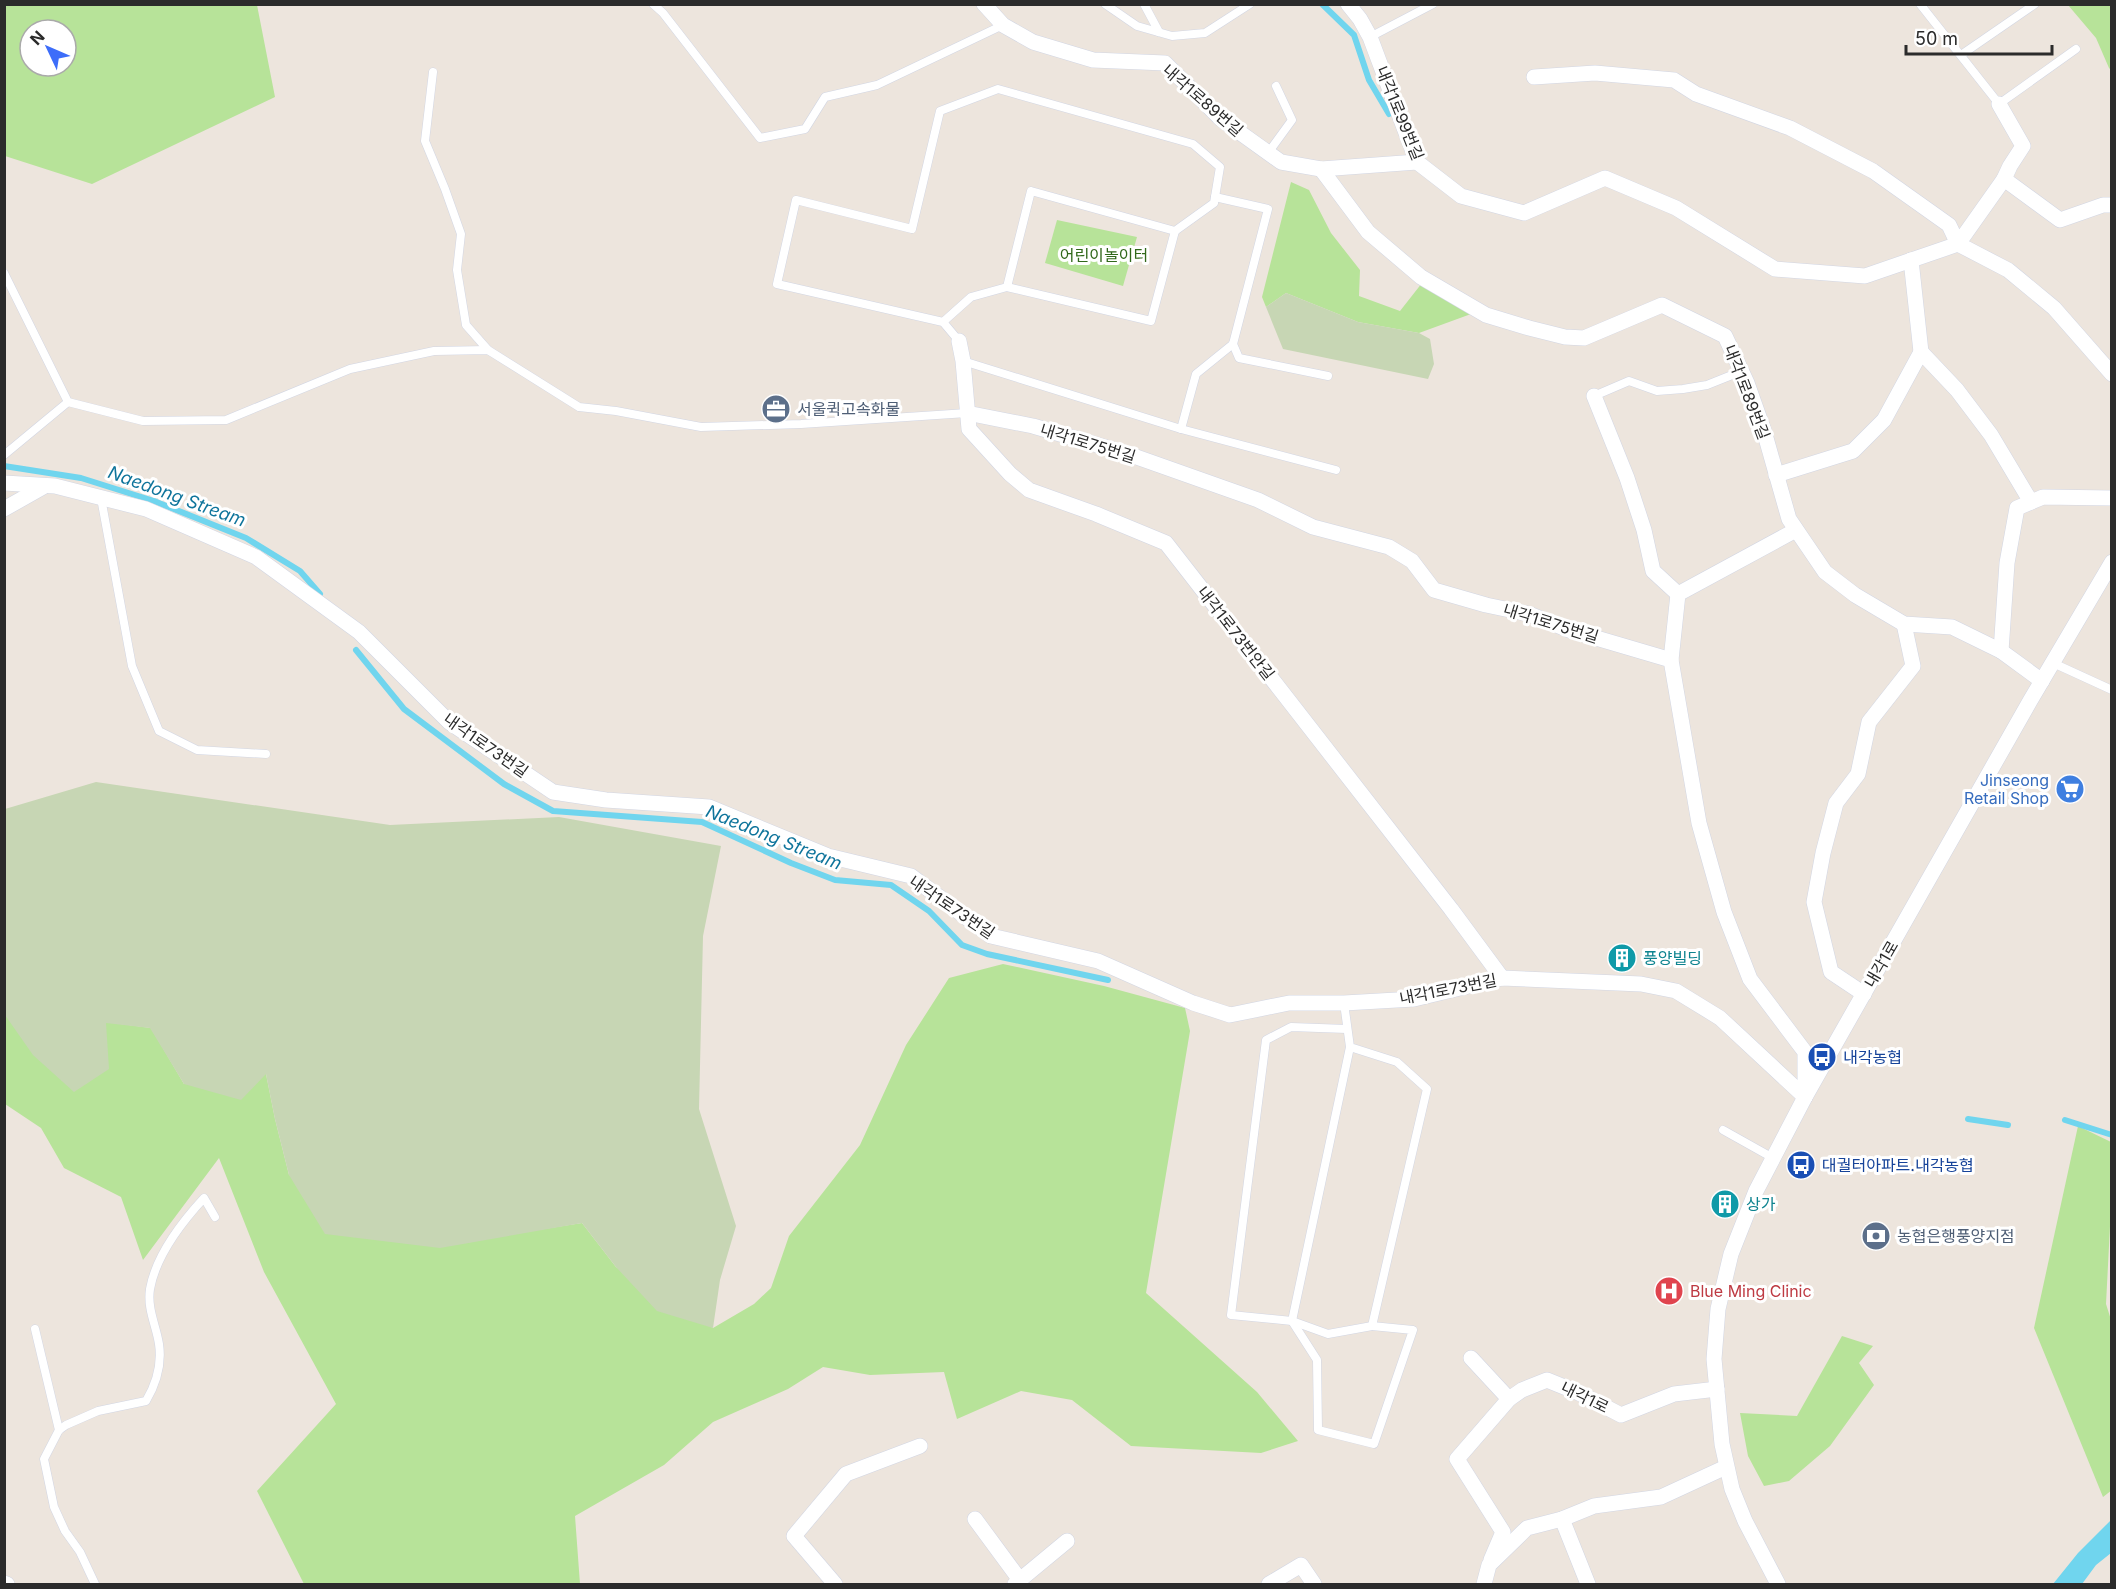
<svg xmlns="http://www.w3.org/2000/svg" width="2116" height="1589" viewBox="0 0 2116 1589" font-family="Inter,'Noto Sans KR',sans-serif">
	<rect width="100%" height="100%" fill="#ede5dd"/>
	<g fill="#b7e399" fill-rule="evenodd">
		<path d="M 5,4 L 257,5 L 275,97 L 92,184 L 5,156 ZM 30,30 L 66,30 L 66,66 L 30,66 Z"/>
		<path d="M 2068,5 L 2111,5 L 2111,70 L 2109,68 L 2096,38 Z"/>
		<path d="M 1291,182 L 1309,190 L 1331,233 L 1360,270 L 1359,296 L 1400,311 L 1422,283 L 1471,314 L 1419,333 L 1358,322 L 1286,293 L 1266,307 L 1262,297 Z"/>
		<path d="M 1057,220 L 1137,237 L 1123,286 L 1045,263 Z"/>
		<path d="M 1003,964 L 1104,986 L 1185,1008 L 1190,1031 L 1146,1293 L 1257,1392 L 1298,1441 L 1261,1453 L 1131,1446 L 1072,1400 L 1021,1391 L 957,1419 L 944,1372 L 870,1375 L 823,1367 L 788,1389 L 713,1422 L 664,1465 L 575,1516 L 580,1584 L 304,1584 L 257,1491 L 336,1404 L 264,1272 L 219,1158 L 143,1260 L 121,1197 L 64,1168 L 41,1128 L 5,1104 L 4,1015 L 106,1022 L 151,1028 L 184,1084 L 266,1074 L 275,1119 L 289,1175 L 531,1231 L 582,1223 L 616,1267 L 713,1328 L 754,1304 L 771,1288 L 789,1236 L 860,1145 L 906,1045 L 949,978 Z"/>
		<path d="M 2078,1126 L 2111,1142 L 2111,1207 L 2106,1304 L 2112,1323 L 2112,1490 L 2103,1497 L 2034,1328 Z"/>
		<path d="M 1842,1336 L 1873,1346 L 1859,1363 L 1874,1385 L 1830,1446 L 1789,1481 L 1764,1486 L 1748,1456 L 1740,1413 L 1797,1416 Z"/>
	</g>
	<g fill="#c7d6b4">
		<path d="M 1286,293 L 1358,322 L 1419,333 L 1430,339 L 1434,364 L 1428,379 L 1283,349 L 1266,307 Z"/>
		<path d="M 96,782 L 390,825 L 559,817 L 721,846 L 703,936 L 699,1109 L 736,1226 L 720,1280 L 713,1328 L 657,1311 L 616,1267 L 582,1223 L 440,1248 L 325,1234 L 289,1175 L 275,1119 L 266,1074 L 241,1100 L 184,1084 L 150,1028 L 106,1023 L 109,1069 L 74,1092 L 33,1055 L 5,1015 L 5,809 Z"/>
	</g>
	<path fill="#70d5ee" d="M 2111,1520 L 2111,1553 L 2096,1565 L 2082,1584 L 2053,1584 L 2078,1553 Z"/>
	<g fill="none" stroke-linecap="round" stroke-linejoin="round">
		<g stroke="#70d5ee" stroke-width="6">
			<path d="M 1322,4 L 1354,35 L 1369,80 L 1389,114"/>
			<path d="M 4,466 L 81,478 L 154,501 L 246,538 L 300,571 L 320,594"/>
			<path d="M 356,650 L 404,709 L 504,784 L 553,811 L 702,822 L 791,863 L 835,880 L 891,885 L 929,911 L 962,945 L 987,954 L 1108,980"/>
			<path d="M 1968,1119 L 2008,1125"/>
			<path d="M 2065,1120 L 2112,1135"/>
		</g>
		<g stroke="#d2d6e3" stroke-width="9">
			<g id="lane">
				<path d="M 653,4 L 663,13 L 760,138 L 805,129 L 825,97 L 877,85 L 1003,25"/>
				<path d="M 1105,4 L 1137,26 L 1172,36 L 1205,33 L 1250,4"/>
				<path d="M 1144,4 L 1159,32"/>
				<path d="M 1920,4 L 1999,104 L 2076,49"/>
				<path d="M 1370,37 L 1433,4"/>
				<path d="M 1961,55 L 2035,4"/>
				<path d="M 433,72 L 425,141 L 445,189 L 461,234 L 457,270 L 466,325 L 488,350"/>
				<path d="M 1268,153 L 1292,120 L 1276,86"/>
				<path d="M 4,273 L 68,402 L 143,421 L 226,420 L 350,369 L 434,351 L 488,350 L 579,407 L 616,411 L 701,427 L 801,424 L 967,413"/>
				<path d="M 1007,287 L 1151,321 L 1175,231"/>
				<path d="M 943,322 L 971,297 L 1007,287 L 1031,191 L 1175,231 L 1214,203 L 1220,167 L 1193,144 L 998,89 L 940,111 L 912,229 L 796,200 L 777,284 L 943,322 L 959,341"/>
				<path d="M 1233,344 L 1239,358 L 1328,376"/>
				<path d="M 963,361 L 1181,429 L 1336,470"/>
				<path d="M 1594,396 L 1629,381 L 1657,391 L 1683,389 L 1707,385 L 1742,371"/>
				<path d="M 1181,429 L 1196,374 L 1233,344 L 1268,209 L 1215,197"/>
				<path d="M 4,455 L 68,402"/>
				<path d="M 101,498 L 132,666 L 159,731 L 197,750 L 266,754"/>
				<path d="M 2053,663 L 2112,690"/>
				<path d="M 1344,1003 L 1350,1047 L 1292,1321 L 1317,1360 L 1318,1430 L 1374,1444 L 1413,1330 L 1372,1326 L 1427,1089 L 1397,1062 L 1350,1047"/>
				<path d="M 1347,1029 L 1291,1027 L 1266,1040 L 1231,1315 L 1292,1321 L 1328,1334 L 1372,1326"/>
				<path d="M 1723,1130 L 1773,1158"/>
				<path d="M 35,1329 L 59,1430"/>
				<path d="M 95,1584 L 80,1552 L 65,1531 L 54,1507 L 44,1459 L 59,1430 L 66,1425 L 98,1411 L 146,1401 C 156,1384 162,1364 159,1344 C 156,1325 147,1309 150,1289 C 156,1255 181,1223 204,1198 L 215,1217"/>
			</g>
		</g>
		<g stroke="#d2d6e3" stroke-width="16">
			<g id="street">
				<path d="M 984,4 L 1003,25 L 1033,42 L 1093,60 L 1165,63 L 1221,119 L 1281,162 L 1321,169 L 1417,162"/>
				<path d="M 1348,4 L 1360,19 L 1370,37 L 1417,162 L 1461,196 L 1524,213 L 1605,178 L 1676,208 L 1775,269 L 1865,276 L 1958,244 L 2008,270 L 2054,308 L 2112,374"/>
				<path d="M 1534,77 L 1595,73 L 1674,80 L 1696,94 L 1790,128 L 1873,171 L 1949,225 L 1958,244 L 2004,179 L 2010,166 L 2023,146 L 1999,104"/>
				<path d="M 1321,169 L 1368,232 L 1421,277 L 1486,315 L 1529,328 L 1565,337 L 1584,338 L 1662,305 L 1725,336 L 1747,383 L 1764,431 L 1789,519 L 1825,572 L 1855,595 L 1904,624 L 1952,627 L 2001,651 L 2042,681"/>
				<path d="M 2004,179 L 2060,220 L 2103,205 L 2112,205"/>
				<path d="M 1911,260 L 1921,352"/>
				<path d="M 959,341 L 963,361 L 969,429 L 1010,474 L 1029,490 L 1096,514 L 1166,543 L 1451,909 L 1502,978"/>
				<path d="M 1594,396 L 1627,478 L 1644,530 L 1653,571 L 1678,594"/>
				<path d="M 967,413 L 1033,426 L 1128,454 L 1258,500 L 1313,527 L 1389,547 L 1412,561 L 1434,590 L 1486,605 L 1529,614 L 1569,630 L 1671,660 L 1699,823 L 1724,912 L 1750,979 L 1805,1052 L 1805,1097"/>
				<path d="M 1776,475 L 1853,451 L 1884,420 L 1921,352 L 1957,390 L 1991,435 L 2031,502"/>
				<path d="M 4,483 L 55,486 L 146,509 L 256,557 L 359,632 L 449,722 L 553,792 L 606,800 L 709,807 L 828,856 L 911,876 L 991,936 L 1098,961 L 1193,1003 L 1230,1015 L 1289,1003 L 1344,1003 L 1414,999 L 1502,978 L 1641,984 L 1676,991 L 1720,1018 L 1805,1097"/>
				<path d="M 4,509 L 43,487"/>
				<path d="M 2001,651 L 2007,563 L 2017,508 L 2043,497 L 2112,498"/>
				<path d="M 1671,660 L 1678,594 L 1796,530"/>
				<path d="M 1864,994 L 1831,972 L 1814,902 L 1823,853 L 1836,803 L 1858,774 L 1869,722 L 1913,666 L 1904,624"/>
				<path d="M 1471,1358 L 1509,1399 L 1522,1390 L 1547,1380 L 1579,1393 L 1621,1415 L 1674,1394 L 1717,1389"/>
				<path d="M 975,1519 L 1020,1580"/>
				<path d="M 1562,1519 L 1588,1584"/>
				<path d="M 1491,1560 L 1503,1532 L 1457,1459 L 1509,1399"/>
				<path d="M 4,1583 L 7,1584"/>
				<path d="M 835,1584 L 794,1536 L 846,1474 L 920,1446"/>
				<path d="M 1015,1584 L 1067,1541"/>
				<path d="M 1269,1584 L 1301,1565 L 1314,1584"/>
				<path d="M 1484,1584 L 1489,1565 L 1527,1528 L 1562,1519 L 1594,1506 L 1661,1497 L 1726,1467"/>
				<path d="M 1778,1584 L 1745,1521 L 1732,1489 L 1722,1444 L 1714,1359 L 1718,1309 L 1731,1254 L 1756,1191 L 1805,1097 L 2030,701 L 2112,562"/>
			</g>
		</g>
		<use href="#lane" stroke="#fff" stroke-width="8"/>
		<use href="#street" stroke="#fff" stroke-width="15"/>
	</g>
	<defs>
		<g id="office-disc" transform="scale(1.5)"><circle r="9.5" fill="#5c6f8a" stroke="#fff"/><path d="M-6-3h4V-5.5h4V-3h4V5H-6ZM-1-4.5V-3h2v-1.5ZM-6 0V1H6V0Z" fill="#fff"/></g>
		<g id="supermarket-disc" transform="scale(1.5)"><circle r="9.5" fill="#3f7fe0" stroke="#fff"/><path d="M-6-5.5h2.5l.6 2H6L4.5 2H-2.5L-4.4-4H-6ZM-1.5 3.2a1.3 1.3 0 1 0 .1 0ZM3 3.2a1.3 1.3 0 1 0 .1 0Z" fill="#fff"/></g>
		<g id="building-disc" transform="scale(1.5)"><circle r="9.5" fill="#0f9aa8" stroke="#fff"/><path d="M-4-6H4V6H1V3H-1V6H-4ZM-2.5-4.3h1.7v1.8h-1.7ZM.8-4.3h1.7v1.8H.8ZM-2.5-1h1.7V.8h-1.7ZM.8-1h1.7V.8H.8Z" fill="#fff"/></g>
		<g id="bus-disc" transform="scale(1.5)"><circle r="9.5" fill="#1a4fb4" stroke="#fff"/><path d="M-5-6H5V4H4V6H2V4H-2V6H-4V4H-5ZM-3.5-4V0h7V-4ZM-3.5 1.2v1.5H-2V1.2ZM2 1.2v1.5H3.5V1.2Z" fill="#fff"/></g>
		<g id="bank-disc" transform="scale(1.5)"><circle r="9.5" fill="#5c6f8a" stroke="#fff"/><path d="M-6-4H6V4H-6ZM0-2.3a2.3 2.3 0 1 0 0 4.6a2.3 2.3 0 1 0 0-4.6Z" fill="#fff"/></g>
		<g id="hospital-disc" transform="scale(1.5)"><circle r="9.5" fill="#e0444e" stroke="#fff"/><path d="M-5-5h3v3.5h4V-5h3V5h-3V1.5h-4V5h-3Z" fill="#fff"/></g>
	</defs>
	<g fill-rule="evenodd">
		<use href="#office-disc" x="776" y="409"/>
		<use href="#supermarket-disc" x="2070" y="789"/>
		<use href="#building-disc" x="1622" y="958"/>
		<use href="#bus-disc" x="1822" y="1057"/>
		<use href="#bus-disc" x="1801" y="1165"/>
		<use href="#building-disc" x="1725" y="1204"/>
		<use href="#bank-disc" x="1876" y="1236"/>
		<use href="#hospital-disc" x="1669" y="1291"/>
	</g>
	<g text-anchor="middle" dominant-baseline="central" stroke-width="6" stroke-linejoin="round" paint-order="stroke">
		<g font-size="16" fill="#2b2b2b" stroke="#fff">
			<text transform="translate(1203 100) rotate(41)">내각1로89번길</text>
			<text transform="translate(1400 113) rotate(68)">내각1로99번길</text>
			<text transform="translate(1747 392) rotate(69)">내각1로89번길</text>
			<text transform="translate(1088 443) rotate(17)">내각1로75번길</text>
			<text transform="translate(1551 623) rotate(17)">내각1로75번길</text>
			<text transform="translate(1236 633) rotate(52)">내각1로73번안길</text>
			<text transform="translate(486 745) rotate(35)">내각1로73번길</text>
			<text transform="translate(952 907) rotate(34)">내각1로73번길</text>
			<text transform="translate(1881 964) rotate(-60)">내각1로</text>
			<text transform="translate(1448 989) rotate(-11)">내각1로73번길</text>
			<text transform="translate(1585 1397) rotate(26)">내각1로</text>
		</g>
		<g font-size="16" fill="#30681a" stroke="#fff">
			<text x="1104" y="255">어린이놀이터</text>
		</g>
		<g font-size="16" fill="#4e5e75" stroke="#fff" text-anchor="start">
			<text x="797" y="409">서울퀵고속화물</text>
			<text x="1897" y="1236">농협은행풍양지점</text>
		</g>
		<g font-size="16" fill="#366cbe" stroke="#fff" text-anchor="end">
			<text x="2049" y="780">Jinseong<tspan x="2049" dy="18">Retail Shop</tspan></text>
		</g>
		<g font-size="16" fill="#0d838f" stroke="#fff" text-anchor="start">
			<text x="1643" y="958">풍양빌딩</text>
			<text x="1746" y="1204">상가</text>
		</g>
		<g font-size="16" fill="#164399" stroke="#fff" text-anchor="start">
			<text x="1843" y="1057">내각농협</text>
			<text x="1822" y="1165">대궐터아파트.내각농협</text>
		</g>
		<g font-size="16" fill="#be3a42" stroke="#fff" text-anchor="start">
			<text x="1690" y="1291">Blue Ming Clinic</text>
		</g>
		<g font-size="18" font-style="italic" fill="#0e749b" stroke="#fff">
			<text transform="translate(177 496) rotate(20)">Naedong Stream</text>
			<text transform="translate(774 837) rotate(22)">Naedong Stream</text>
		</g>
	</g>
	<rect width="2116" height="1589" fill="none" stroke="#2b2b2b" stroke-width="12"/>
	<g transform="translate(48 48) rotate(314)"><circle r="28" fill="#ffffff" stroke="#aaaaaa" stroke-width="1.5"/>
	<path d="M0-4.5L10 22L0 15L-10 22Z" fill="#3d6df9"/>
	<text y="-9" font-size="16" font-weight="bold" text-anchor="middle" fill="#2b2b2b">N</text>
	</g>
	<path d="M1906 45v9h146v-9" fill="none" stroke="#2b2b2b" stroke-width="3"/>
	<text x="1915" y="45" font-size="18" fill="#2b2b2b" stroke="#ffffff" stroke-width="4.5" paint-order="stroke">50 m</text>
</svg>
